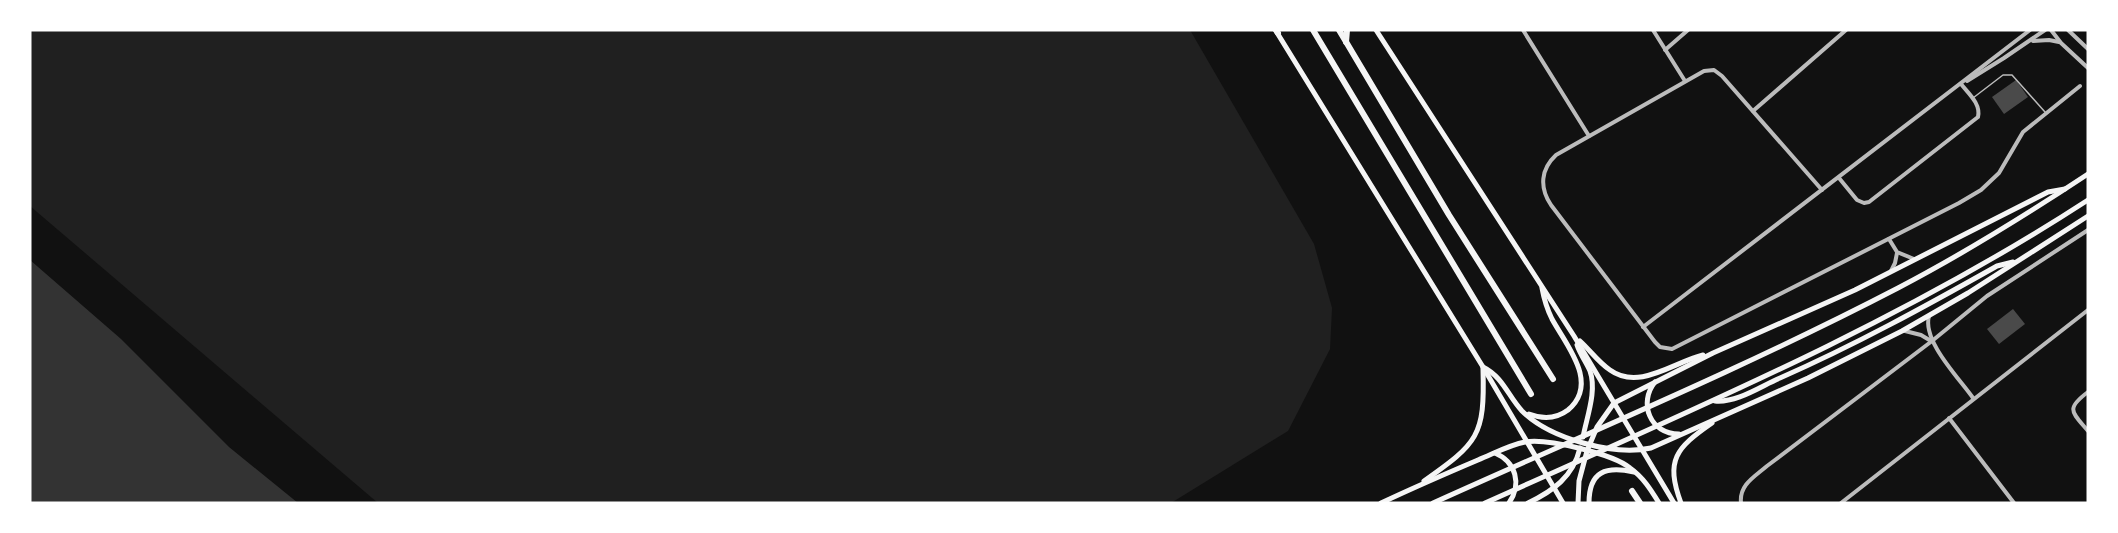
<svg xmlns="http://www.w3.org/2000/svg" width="2118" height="533" viewBox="0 0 2118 533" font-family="Cabin,sans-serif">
	<rect width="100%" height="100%" fill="#111"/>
	<path fill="#202020" d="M 30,30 L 1190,30 L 1314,244 L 1332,308 L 1330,349 L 1288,431 L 1171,503 L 378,503 L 30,206 Z"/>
	<path fill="#333" d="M 30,260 L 121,339 L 229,447 L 298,503 L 30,503 Z"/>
	<g fill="#4a4a4a">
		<path d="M 2016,80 L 2028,97 L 2004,114 L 1992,97 Z"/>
		<path d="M 2013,309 L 2025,324 L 1999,344 L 1987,329 Z"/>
	</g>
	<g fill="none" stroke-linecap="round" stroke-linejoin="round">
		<path stroke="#bcbcbc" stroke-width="1.5" d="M 1973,98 L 2003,75 L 2012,75 L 2045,112"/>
		<g stroke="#bcbcbc" stroke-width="4">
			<path d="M 1523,30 L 1589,136"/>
			<path d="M 1653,30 L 1685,81"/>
			<path d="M 2051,30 L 2061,43 L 2088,68"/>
			<path d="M 2068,30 L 2088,49"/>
			<path d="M 2033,41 L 2049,40 L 2059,42"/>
			<path d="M 1665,50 L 1688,30"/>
			<path d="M 1967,81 L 2004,58 L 2045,30"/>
			<path d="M 1753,111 L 1846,30"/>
			<path d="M 1839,178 L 1857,200 L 1864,203 L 1869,202 L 1978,117 C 1981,104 1969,94 1961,84"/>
			<path d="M 1822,190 L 1722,76 L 1714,70 L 1704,71 L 1556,155 C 1541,169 1539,187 1551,205 L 1655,342 L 1660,347 L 1672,349 L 1959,203 L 1981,190 L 1999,173 L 2023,132 L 2080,86"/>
			<path d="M 1889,239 L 1897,252 L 1914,259"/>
			<path d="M 1891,271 L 1895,263 L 1897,253"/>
			<path d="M 1929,316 C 1922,341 1959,378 1973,398"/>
			<path d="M 1643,327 L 2030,30"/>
			<path d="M 1905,331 L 1921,335 L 1931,341"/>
			<path d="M 2088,392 C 2065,409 2072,412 2088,431"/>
			<path d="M 1949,418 L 2014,503"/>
			<path d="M 1741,503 C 1739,485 1754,477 1767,466 L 1932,341 L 1987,296 L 2088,230"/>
			<path d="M 1841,503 L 2088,310"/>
		</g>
		<g stroke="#f5f5f5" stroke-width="5">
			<path d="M 1376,30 L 1574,336 L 1674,503"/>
			<path d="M 1276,31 L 1483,367 L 1563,503"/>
			<path d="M 1580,341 C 1590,350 1598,362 1610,370 C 1639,391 1674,362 1703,355"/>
			<path d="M 1577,345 C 1580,354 1586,362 1590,371 C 1597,391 1587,416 1583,437"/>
			<path d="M 1483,367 C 1503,377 1508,396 1522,411 C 1550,439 1614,456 1651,448 L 1808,378 L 1902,331 L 1968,293 L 2088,216"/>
			<path d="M 1655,382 C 1638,403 1650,434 1679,434"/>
			<path d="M 1715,401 C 1737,403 1761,386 1780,378 C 1855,345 1926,306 1997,266 L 2013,262"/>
			<path d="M 1529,414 C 1542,419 1556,419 1568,410 C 1600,383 1566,345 1552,319 C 1547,309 1544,299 1542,288"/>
			<path d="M 1495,453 C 1516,462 1522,484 1509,503"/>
			<path d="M 1424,481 C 1478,443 1485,436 1483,369"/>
			<path d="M 1381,503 C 1413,488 1445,474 1478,460 C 1493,454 1509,445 1525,442 C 1547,438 1613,454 1630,468 C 1643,477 1651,490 1659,503"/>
			<path d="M 1433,503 C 1588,433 1746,367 1898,288 C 1963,254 2026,215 2088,174"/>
			<path d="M 1485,503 C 1690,411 1899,323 2088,200"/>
			<path d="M 1528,503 C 1553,491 1573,477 1580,448"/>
			<path d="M 1578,503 L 1579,481 L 1587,451 L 1597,427 L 1614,403 L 1713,353 L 1855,290 L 2048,192 L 2065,189"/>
			<path d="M 1589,503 C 1589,471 1606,466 1634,472"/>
			<path d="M 1681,503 C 1665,460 1676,448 1712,423"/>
		</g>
		<g stroke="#f5f5f5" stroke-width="6">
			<path d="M 1276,30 L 1278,33"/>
			<path d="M 1313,30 L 1531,394"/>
			<path d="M 1339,30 L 1449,215 L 1553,379"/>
			<path d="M 1346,42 L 1347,30"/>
			<path d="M 1632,491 L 1640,503"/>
		</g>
	</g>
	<rect width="2118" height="533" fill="none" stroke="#ffffff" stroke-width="63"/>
</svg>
